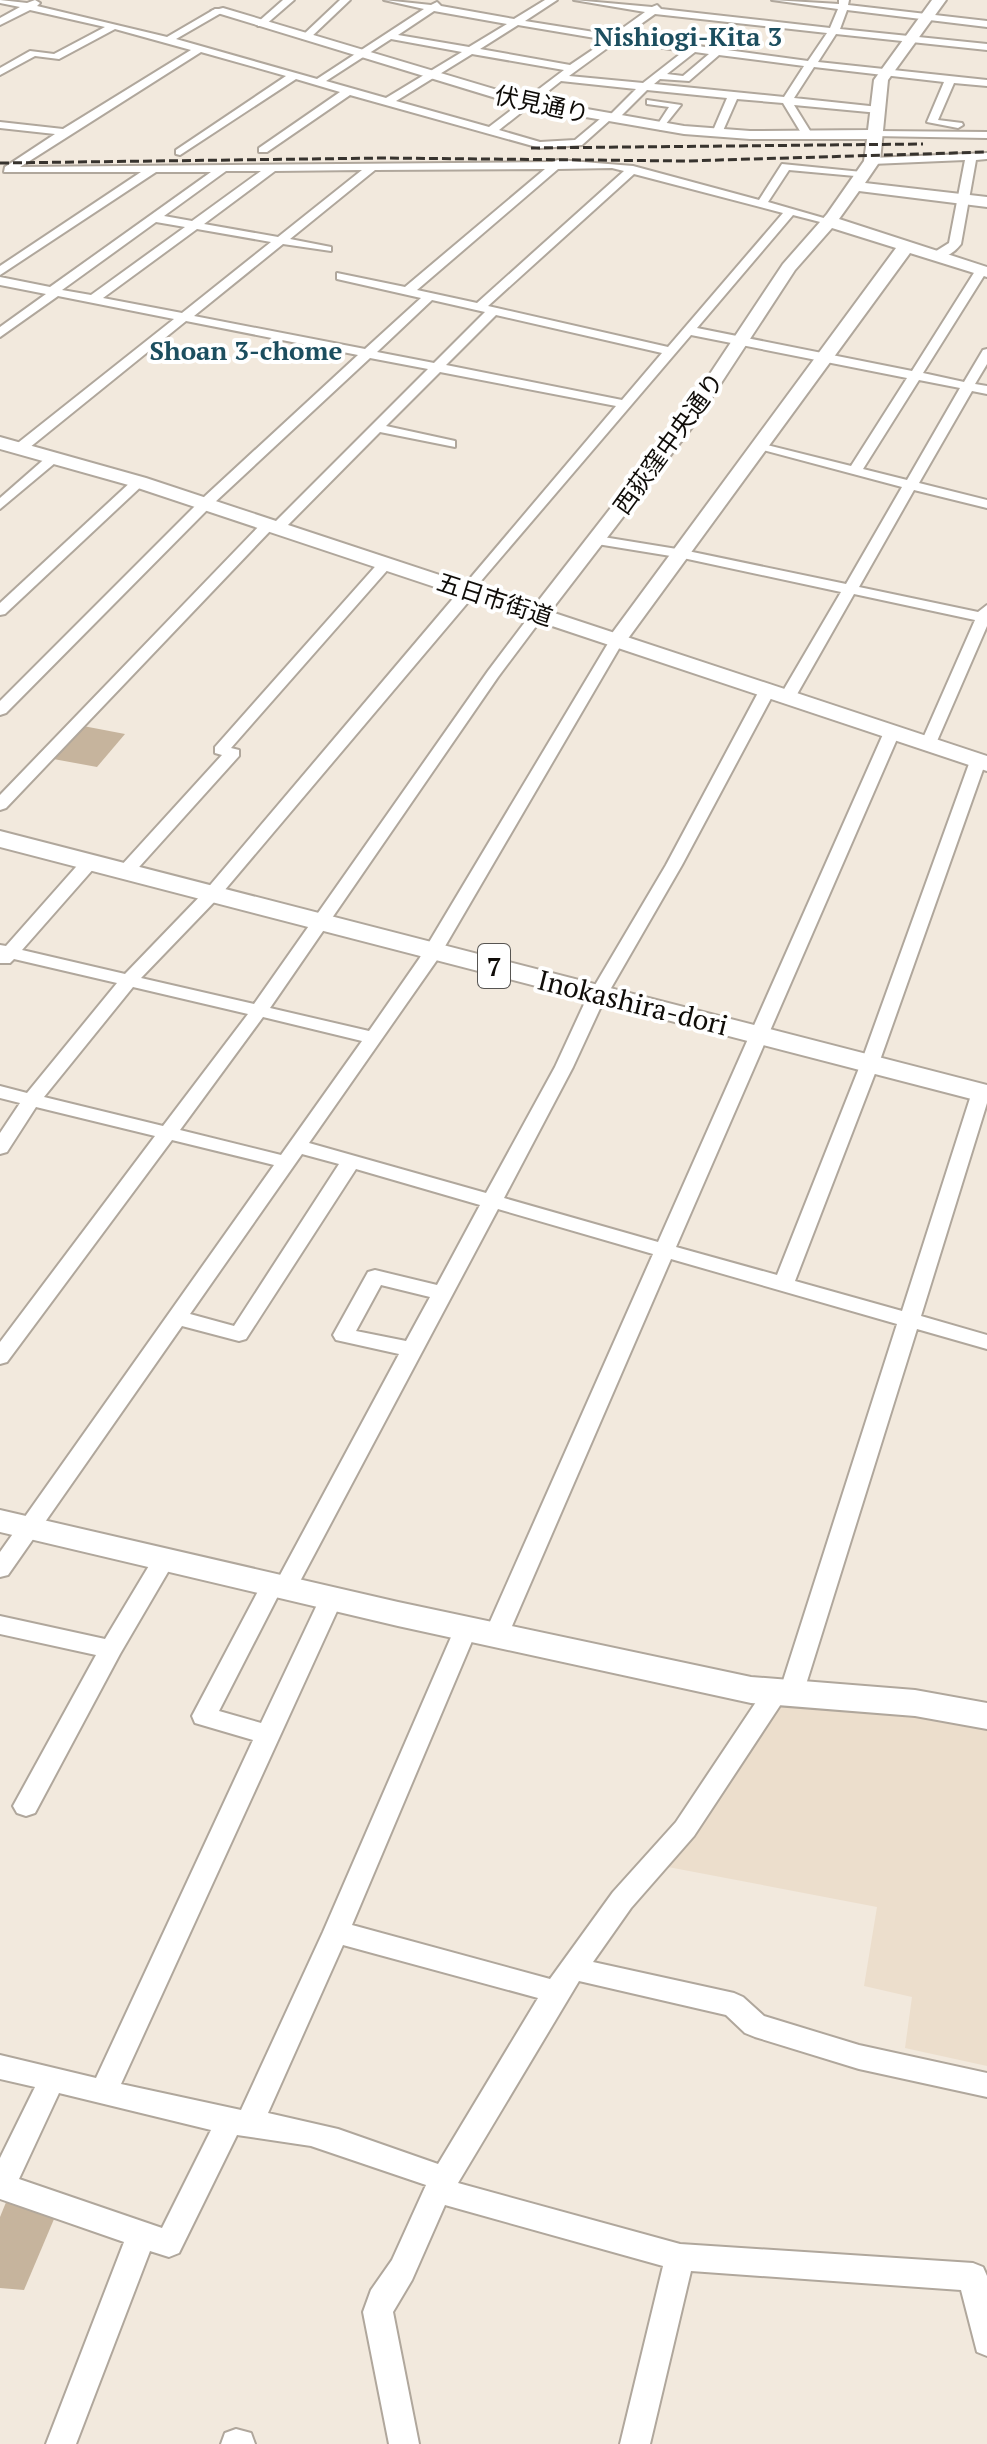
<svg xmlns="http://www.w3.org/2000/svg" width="987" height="2444" viewBox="0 0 987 2444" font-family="'PT Serif','Noto Sans JP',serif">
	<rect width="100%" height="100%" fill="#f2e9dd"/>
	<path fill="#ecdecc" d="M 782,1703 L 907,1713 L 987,1724 L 987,2066 L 905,2048 L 912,1997 L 864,1986 L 877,1907 L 668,1867 Z"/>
	<g fill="#c6b49d">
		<path d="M 78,725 L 125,734 L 97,767 L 48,758 Z"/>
		<path d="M 9,2195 L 57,2212 L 24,2290 L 0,2288 L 0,2217 Z"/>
	</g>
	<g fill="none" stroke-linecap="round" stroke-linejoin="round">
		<g stroke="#b0a79c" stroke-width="4">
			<g id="street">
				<path d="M 0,0 L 27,3 L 35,0 L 40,3 L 37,6 L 167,37 L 215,9 L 221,9 L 221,13 L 176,39 L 317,79 L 424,9 L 384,0 L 431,5 L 437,2 L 441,6 L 514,19 L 545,0 L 557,0 L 525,21 L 613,35 L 645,12 L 574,0 L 652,7 L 657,5 L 661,9 L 830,28 L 838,9 L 772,0 L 839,4 L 839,0 L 849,0 L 848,5 L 987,21 L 987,27 L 847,10 L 840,29 L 987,44 L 987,50 L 836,34 L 818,62 L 987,80 L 987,86 L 954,83 L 938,120 L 962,123 L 963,125 L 958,128 L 927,122 L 944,82 L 814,67 L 794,98 L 879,107 L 884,110 L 879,113 L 794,105 L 812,134 L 807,137 L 803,136 L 783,103 L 737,99 L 722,133 L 717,136 L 712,133 L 727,98 L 647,90 L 617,120 L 610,120 L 582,145 L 540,148 L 350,95 L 267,152 L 259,152 L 259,148 L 340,92 L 296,79 L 180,155 L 176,154 L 176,150 L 286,76 L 201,52 L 20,167 L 552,162 L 558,160 L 633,166 L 759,200 L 782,164 L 862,172 L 866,173 L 866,177 L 789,170 L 768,202 L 834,221 L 828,224 L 793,215 L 697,328 L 912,371 L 977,268 L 987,271 L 923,373 L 964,382 L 983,350 L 987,349 L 987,364 L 975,384 L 987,386 L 987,394 L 972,391 L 919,483 L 987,500 L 987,508 L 914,490 L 859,587 L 978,612 L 987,605 L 987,626 L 934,748 L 928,750 L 920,745 L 975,620 L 854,594 L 796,696 L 788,701 L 780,696 L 841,592 L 683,558 L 597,544 L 590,540 L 597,536 L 683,550 L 846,584 L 902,487 L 752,447 L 759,443 L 851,466 L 907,378 L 691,335 L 475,588 L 475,594 L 218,898 L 141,978 L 254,1004 L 488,671 L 534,610 L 544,610 L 546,613 L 498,677 L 270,1008 L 369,1031 L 419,959 L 610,640 L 617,636 L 622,637 L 624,640 L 437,960 L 309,1143 L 486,1193 L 555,1067 L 585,1002 L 666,865 L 760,689 L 768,684 L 773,686 L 776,689 L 682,865 L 603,1002 L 573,1067 L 504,1198 L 658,1242 L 884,732 L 886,729 L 898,729 L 900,732 L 676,1247 L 777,1275 L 861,1063 L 970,761 L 978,756 L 986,761 L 879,1063 L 795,1281 L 902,1311 L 972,1092 L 974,1088 L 987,1088 L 987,1103 L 921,1316 L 987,1335 L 987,1349 L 917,1329 L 803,1694 L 800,1701 L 791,1703 L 783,1701 L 694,1836 L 631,1908 L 593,1962 L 734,1993 L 743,1997 L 764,2016 L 859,2045 L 987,2073 L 987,2097 L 859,2069 L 755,2037 L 745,2033 L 726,2015 L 579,1981 L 458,2183 L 680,2244 L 973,2263 L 983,2267 L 987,2276 L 987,2356 L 977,2352 L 961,2290 L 691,2271 L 650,2444 L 620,2444 L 663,2266 L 445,2205 L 412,2280 L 393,2312 L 419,2444 L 389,2444 L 363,2312 L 371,2290 L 392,2260 L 426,2185 L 311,2146 L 237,2135 L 179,2253 L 169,2257 L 150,2251 L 76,2444 L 46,2444 L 124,2242 L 0,2199 L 0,2158 L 35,2087 L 0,2079 L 0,2055 L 96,2078 L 253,1740 L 195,1723 L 192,1716 L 265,1578 L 279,1577 L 399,1354 L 336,1340 L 333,1335 L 368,1272 L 375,1270 L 437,1285 L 480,1205 L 356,1169 L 246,1339 L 239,1341 L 182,1326 L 8,1575 L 0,1577 L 0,1552 L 274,1165 L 172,1140 L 7,1362 L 0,1364 L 0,1342 L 155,1136 L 36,1107 L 7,1152 L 0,1154 L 0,1133 L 20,1103 L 0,1098 L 0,1086 L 27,1093 L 117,983 L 14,959 L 10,963 L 0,963 L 0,945 L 6,946 L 83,859 L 89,858 L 97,863 L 95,867 L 22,950 L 125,974 L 206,890 L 616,406 L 440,372 L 386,426 L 455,441 L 455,447 L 380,432 L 282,531 L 271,530 L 6,808 L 0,810 L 0,795 L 263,522 L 274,523 L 428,369 L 370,358 L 214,503 L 6,713 L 0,715 L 0,701 L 204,497 L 358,355 L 186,321 L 24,452 L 14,452 L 14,446 L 174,319 L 58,296 L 0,337 L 0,327 L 46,294 L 0,285 L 0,277 L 50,287 L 211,172 L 156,172 L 0,275 L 0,266 L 141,172 L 4,172 L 5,167 L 55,134 L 0,128 L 0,122 L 63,129 L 191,50 L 115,29 L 59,59 L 35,56 L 0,75 L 0,68 L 30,51 L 54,54 L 105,27 L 30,10 L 0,25 L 0,18 L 20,7 L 0,3 ZM 434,11 L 507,24 L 469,47 L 398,35 ZM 655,14 L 827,33 L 808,61 L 624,36 ZM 518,25 L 607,40 L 570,65 L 480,49 ZM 391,39 L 462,52 L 386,98 L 326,81 ZM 617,41 L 684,51 L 643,83 L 569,76 ZM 695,52 L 709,54 L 683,76 L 667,74 ZM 472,54 L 564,70 L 489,127 L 396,101 ZM 719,55 L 804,66 L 784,97 L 654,84 L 660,79 L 689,81 ZM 561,81 L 636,89 L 609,116 L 600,115 L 600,119 L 575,140 L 540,142 L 499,130 ZM 612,168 L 624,171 L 477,303 L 417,290 L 558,169 ZM 545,169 L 405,287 L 337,273 L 337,279 L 421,298 L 365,349 L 194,316 L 283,244 L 331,251 L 331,247 L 290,239 L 375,170 ZM 362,170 L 278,237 L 204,224 L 275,171 ZM 226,171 L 261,171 L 192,221 L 164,216 ZM 634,174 L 783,213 L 668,347 L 488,306 ZM 156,222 L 185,227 L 91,295 L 62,290 ZM 197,229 L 271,242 L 182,313 L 103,298 ZM 432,300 L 485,312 L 434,363 L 377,352 ZM 496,315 L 662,353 L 622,400 L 446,365 ZM 919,380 L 960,388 L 907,480 L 863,469 ZM 133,987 L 248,1014 L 163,1126 L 44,1097 ZM 263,1017 L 362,1041 L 281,1155 L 180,1130 ZM 302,1154 L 339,1164 L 234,1326 L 190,1314 ZM 498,1209 L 653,1254 L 485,1633 L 489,1639 L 497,1642 L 505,1639 L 509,1633 L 671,1259 L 897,1324 L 781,1687 L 766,1687 L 676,1822 L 613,1892 L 550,1979 L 352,1925 L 478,1627 L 474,1621 L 466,1618 L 458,1621 L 323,1932 L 241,2110 L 121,2084 L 343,1598 L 339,1592 L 331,1589 L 323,1592 L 261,1723 L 219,1711 L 279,1594 L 293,1593 L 297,1587 ZM 381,1285 L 430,1297 L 406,1341 L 356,1331 ZM 343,1945 L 538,1998 L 438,2164 L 338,2129 L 268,2113 ZM 59,2093 L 211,2130 L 162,2228 L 19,2179 Z"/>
				<path d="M 283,0 L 294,0 L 264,26 L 258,26 L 258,22 Z"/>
				<path d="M 340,0 L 350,0 L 309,39 L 303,39 L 303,35 Z"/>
				<path d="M 647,100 L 681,105 L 661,130 L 656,127 L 669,107 L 647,104 Z"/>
				<path d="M 876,131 L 987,132 L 987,138 L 872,136 L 871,134 Z"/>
				<path d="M 987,153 L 987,159 L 976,160 L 961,244 C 954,253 944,260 933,257 L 933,253 L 949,243 L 965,160 L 872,164 L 867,161 L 872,158 Z"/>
				<path d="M 49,455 L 61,458 L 0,509 L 0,498 Z"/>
				<path d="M 134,479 L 146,482 L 5,614 L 0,615 L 0,603 Z"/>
				<path d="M 386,559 L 391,560 L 391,566 L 231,748 L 239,750 L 239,756 L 131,876 L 119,876 L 117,872 L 119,868 L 222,755 L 215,753 L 215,747 L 381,560 Z"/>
				<path d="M 164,1552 L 172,1554 L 175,1560 L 120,1654 L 35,1813 L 26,1816 L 17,1813 L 13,1806 L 96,1655 L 0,1634 L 0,1616 L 105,1639 L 156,1554 Z"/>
				<path d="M 236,2429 L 251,2433 L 255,2444 L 221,2444 L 225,2433 Z"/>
			</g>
		</g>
		<g stroke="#b0a79c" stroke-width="4">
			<g id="secondary">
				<path d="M 932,0 L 946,0 L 888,80 L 880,161 L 865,183 L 987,197 L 987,207 L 859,191 L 839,219 L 987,267 L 987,277 L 910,253 L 624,644 L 610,644 L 607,640 L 610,636 L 896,248 L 832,228 L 795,270 L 693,426 L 546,617 L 532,617 L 529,613 L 532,609 L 680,419 L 783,264 L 827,214 L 864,161 L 867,139 L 750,139 L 684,134 L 522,106 L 211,11 L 223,8 L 524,98 L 684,126 L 750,131 L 868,130 L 874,80 Z"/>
				<path d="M 0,1510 L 398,1602 L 751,1677 L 915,1690 L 987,1703 L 987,1729 L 915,1716 L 751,1703 L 398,1626 L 0,1532 Z"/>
			</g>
		</g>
		<g stroke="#b0a79c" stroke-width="4">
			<g id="primary">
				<path d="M 0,437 L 146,478 L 987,756 L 987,771 L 132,486 L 0,449 Z"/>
				<path d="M 0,831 L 987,1085 L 987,1103 L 0,847 Z"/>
			</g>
		</g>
		<use href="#street" fill="#fff" fill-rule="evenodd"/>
		<use href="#secondary" fill="#fff" fill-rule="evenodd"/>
		<use href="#primary" fill="#fff" fill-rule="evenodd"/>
		<g stroke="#37332e" stroke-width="3" stroke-dasharray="9 4" stroke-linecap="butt">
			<path d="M 531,148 L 923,144"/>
			<path d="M 0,163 L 385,158 L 686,161 L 987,152"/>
		</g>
	</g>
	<g text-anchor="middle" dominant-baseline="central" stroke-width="8" stroke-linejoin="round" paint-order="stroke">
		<g font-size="24" fill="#0f0c08" stroke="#fff">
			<text transform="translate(542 104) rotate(12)">伏見通り</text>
			<text transform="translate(668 443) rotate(-54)">西荻窪中央通り</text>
			<text transform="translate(495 599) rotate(18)">五日市街道</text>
		</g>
		<g font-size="26" font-weight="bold" fill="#1c4e5f" stroke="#fff">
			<text x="688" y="36">Nishiogi-Kita 3</text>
			<text x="246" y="350">Shoan 3-chome</text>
		</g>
		<rect fill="#fff" stroke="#575552" stroke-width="2" x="478" y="944" width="32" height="44" rx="6"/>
		<g font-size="26" font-weight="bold" fill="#0f0c08">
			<text x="494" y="966">7</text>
		</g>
		<g font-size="28" fill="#0f0c08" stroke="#fff">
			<text transform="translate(633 1002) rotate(14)">Inokashira-dori</text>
		</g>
	</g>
</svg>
